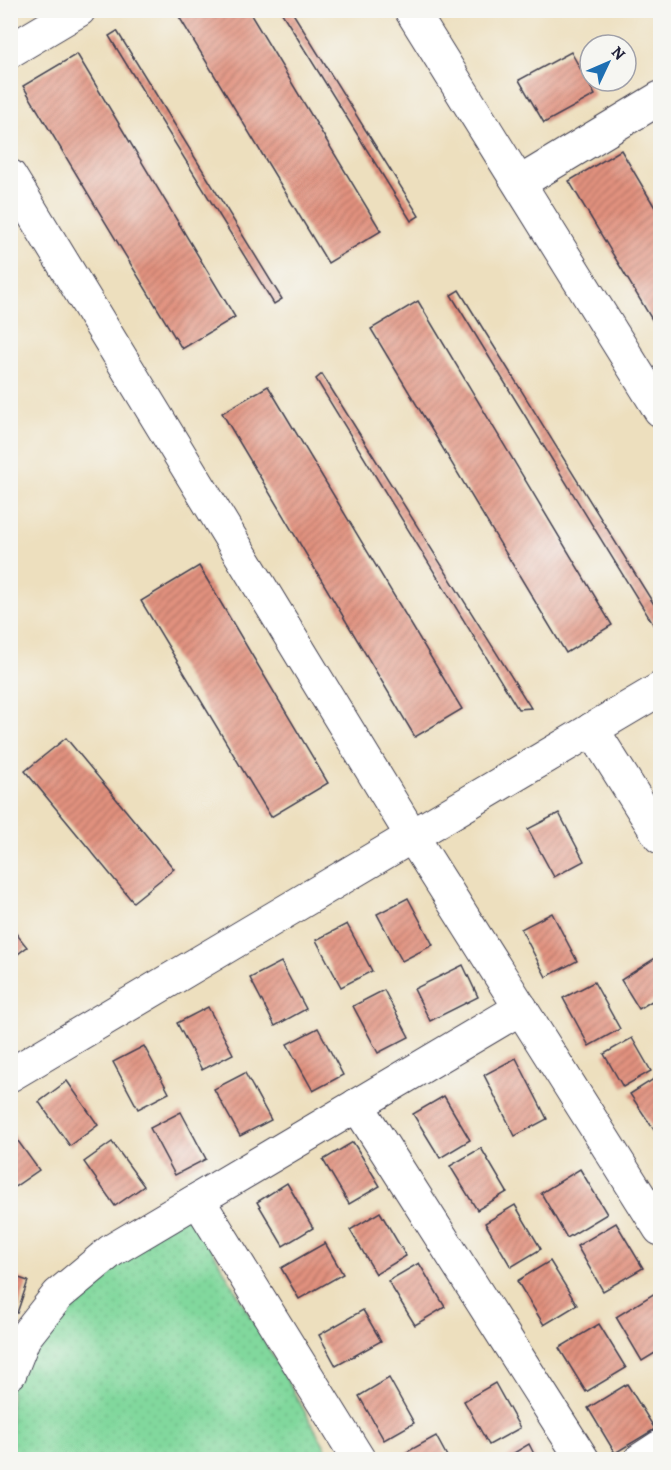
<svg xmlns="http://www.w3.org/2000/svg" width="671" height="1470" viewBox="0 0 671 1470" font-family="Alegreya,serif">
	<defs>
		<pattern id="grass-dots" width="8" height="8" patternUnits="userSpaceOnUse" patternTransform="scale(1.5)"><rect width="8" height="8" fill="#81d89d"/><path d="M2 2h.1M6 6h.1" fill="none" stroke="#6fb988" stroke-width="1.8" stroke-linecap="round"/></pattern>
		<pattern id="building-hatch" width="6" height="6" patternUnits="userSpaceOnUse" patternTransform="scale(1.5)"><rect width="6" height="6" fill="#e1917e"/><path d="M-1 1l2-2M0 6l6-6M5 7l2-2" fill="none" stroke="#b67668"/></pattern>
	</defs>
	<rect width="100%" height="100%" fill="#f6f6f2"/>
	<filter id="ink" filterUnits="userSpaceOnUse"><feTurbulence type="fractalNoise" baseFrequency=".0167" numOctaves="2"/><feDisplacementMap in="SourceGraphic" scale="12" xChannelSelector="R" yChannelSelector="G"/><feConvolveMatrix kernelMatrix="1 2 1 2 8 2 1 2 1" color-interpolation-filters="sRGB"/></filter>
	<filter id="wash" filterUnits="userSpaceOnUse"><feTurbulence type="fractalNoise" baseFrequency=".008" numOctaves="4" result="noise"/><feDisplacementMap in="SourceGraphic" scale="24" xChannelSelector="R" yChannelSelector="G"/><feGaussianBlur stdDeviation="1.35" result="paint"/><feColorMatrix in="noise" values="0 0 0 0 0 0 0 0 0 0 0 0 0 0 0 0 0 1.4 0 .05"/><feComposite in="paint" operator="in"/></filter>
	<g filter="url(#wash)">
		<rect width="100%" height="100%" fill="#eddfbe"/>
		<path fill="url(#grass-dots)" stroke="#527d6c" stroke-width="1.5" d="M 187,1206 L 332,1459 L 11,1460 L 11,1386 L 53,1300 Z"/>
		<g id="blocks">
			<g fill="url(#building-hatch)">
				<path d="M 175,10 L 248,10 L 381,231 L 328,263 Z"/>
				<path d="M 280,10 L 291,10 L 419,216 L 411,221 Z"/>
				<path d="M 117,31 L 282,299 L 274,304 L 109,36 Z"/>
				<path d="M 571,52 L 595,95 L 544,123 L 519,80 Z"/>
				<path d="M 77,54 L 235,317 L 182,349 L 23,86 Z"/>
				<path d="M 621,150 L 660,216 L 660,333 L 569,181 Z"/>
				<path d="M 459,290 L 660,614 L 660,626 L 656,629 L 451,295 Z"/>
				<path d="M 418,301 L 612,625 L 566,653 L 371,329 Z"/>
				<path d="M 322,374 L 531,708 L 518,709 L 316,379 Z"/>
				<path d="M 268,386 L 462,709 L 415,737 L 222,413 Z"/>
				<path d="M 199,566 L 328,783 L 271,817 L 141,601 Z"/>
				<path d="M 66,738 L 174,869 L 133,902 L 25,771 Z"/>
				<path d="M 559,813 L 584,861 L 554,877 L 528,829 Z"/>
				<path d="M 408,898 L 433,945 L 402,961 L 377,914 Z"/>
				<path d="M 552,913 L 577,961 L 546,977 L 521,929 Z"/>
				<path d="M 347,924 L 372,971 L 341,987 L 316,940 Z"/>
				<path d="M 10,926 L 27,947 L 10,960 Z"/>
				<path d="M 660,955 L 660,996 L 639,1009 L 621,980 Z"/>
				<path d="M 281,962 L 306,1009 L 275,1026 L 250,978 Z"/>
				<path d="M 463,965 L 478,997 L 430,1021 L 414,989 Z"/>
				<path d="M 594,982 L 620,1029 L 589,1046 L 563,998 Z"/>
				<path d="M 384,990 L 409,1037 L 378,1053 L 353,1006 Z"/>
				<path d="M 208,1007 L 233,1054 L 202,1070 L 177,1023 Z"/>
				<path d="M 318,1028 L 343,1075 L 313,1091 L 287,1044 Z"/>
				<path d="M 632,1038 L 651,1071 L 623,1087 L 604,1054 Z"/>
				<path d="M 144,1046 L 169,1093 L 138,1109 L 113,1062 Z"/>
				<path d="M 516,1058 L 547,1119 L 515,1136 L 484,1075 Z"/>
				<path d="M 245,1073 L 271,1120 L 240,1136 L 214,1089 Z"/>
				<path d="M 660,1075 L 660,1126 L 654,1130 L 630,1094 Z"/>
				<path d="M 67,1081 L 98,1125 L 70,1146 L 39,1102 Z"/>
				<path d="M 444,1096 L 470,1140 L 440,1158 L 413,1114 Z"/>
				<path d="M 181,1112 L 206,1159 L 175,1175 L 150,1128 Z"/>
				<path d="M 10,1130 L 39,1170 L 10,1190 Z"/>
				<path d="M 112,1142 L 144,1186 L 115,1206 L 84,1162 Z"/>
				<path d="M 353,1142 L 380,1186 L 349,1204 L 323,1160 Z"/>
				<path d="M 481,1148 L 507,1192 L 477,1210 L 450,1166 Z"/>
				<path d="M 580,1169 L 607,1214 L 567,1238 L 541,1193 Z"/>
				<path d="M 287,1183 L 313,1228 L 283,1246 L 257,1202 Z"/>
				<path d="M 515,1205 L 541,1249 L 511,1267 L 485,1223 Z"/>
				<path d="M 380,1212 L 406,1256 L 376,1274 L 350,1230 Z"/>
				<path d="M 616,1223 L 643,1268 L 603,1291 L 577,1246 Z"/>
				<path d="M 325,1243 L 343,1274 L 299,1299 L 281,1268 Z"/>
				<path d="M 550,1261 L 577,1305 L 544,1325 L 517,1281 Z"/>
				<path d="M 419,1263 L 445,1307 L 415,1325 L 388,1281 Z"/>
				<path d="M 10,1275 L 28,1281 L 17,1313 L 10,1311 Z"/>
				<path d="M 655,1293 L 660,1302 L 660,1350 L 642,1361 L 616,1317 Z"/>
				<path d="M 363,1310 L 381,1341 L 336,1366 L 319,1335 Z"/>
				<path d="M 599,1324 L 626,1368 L 586,1392 L 559,1348 Z"/>
				<path d="M 389,1378 L 414,1423 L 384,1440 L 359,1396 Z"/>
				<path d="M 495,1383 L 520,1428 L 489,1445 L 464,1401 Z"/>
				<path d="M 627,1384 L 655,1429 L 615,1453 L 588,1408 Z"/>
				<path d="M 436,1436 L 449,1460 L 409,1460 L 405,1453 Z"/>
				<path d="M 529,1444 L 537,1460 L 502,1460 Z"/>
			</g>
		</g>
	</g>
	<g filter="url(#ink)">
		<use href="#blocks" fill-opacity="0" stroke="#403e4f" stroke-width="1.5"/>
		<g fill="none" stroke-linecap="round" stroke-linejoin="round">
			<g stroke="#403e4f" stroke-width="35">
				<g id="minor">
					<path d="M 411,10 L 660,410"/>
					<path d="M 10,176 L 412,836 L 660,1229"/>
					<path d="M 521,182 L 660,98"/>
					<path d="M 357,1105 L 583,1460"/>
					<path d="M 198,1200 L 359,1460"/>
					<path d="M 10,1373 L 24,1338 L 58,1295 L 111,1251 L 521,1008"/>
					<path d="M 640,1460 L 660,1447"/>
				</g>
			</g>
			<g stroke="#403e4f" stroke-width="35">
				<g id="tertiary">
					<path d="M 10,51 L 79,10"/>
					<path d="M 592,729 L 660,837"/>
					<path d="M 10,1075 L 660,689"/>
				</g>
			</g>
			<use href="#minor" stroke="#fff" stroke-width="33"/>
			<use href="#tertiary" stroke="#fff" stroke-width="33"/>
		</g>
	</g>
	<rect width="671" height="1470" fill="none" stroke="#f6f6f2" stroke-width="36"/>
	<g transform="translate(608 63) rotate(46)"><circle r="28" fill="#f6f6f2" stroke="#a1a1a9" stroke-width="1.5"/>
	<path d="M0-4.5L10 22L0 15L-10 22Z" fill="#1f6fb2"/>
	<text y="-9" font-size="16" font-weight="bold" text-anchor="middle" fill="#22223b">N</text>
	</g>
</svg>
